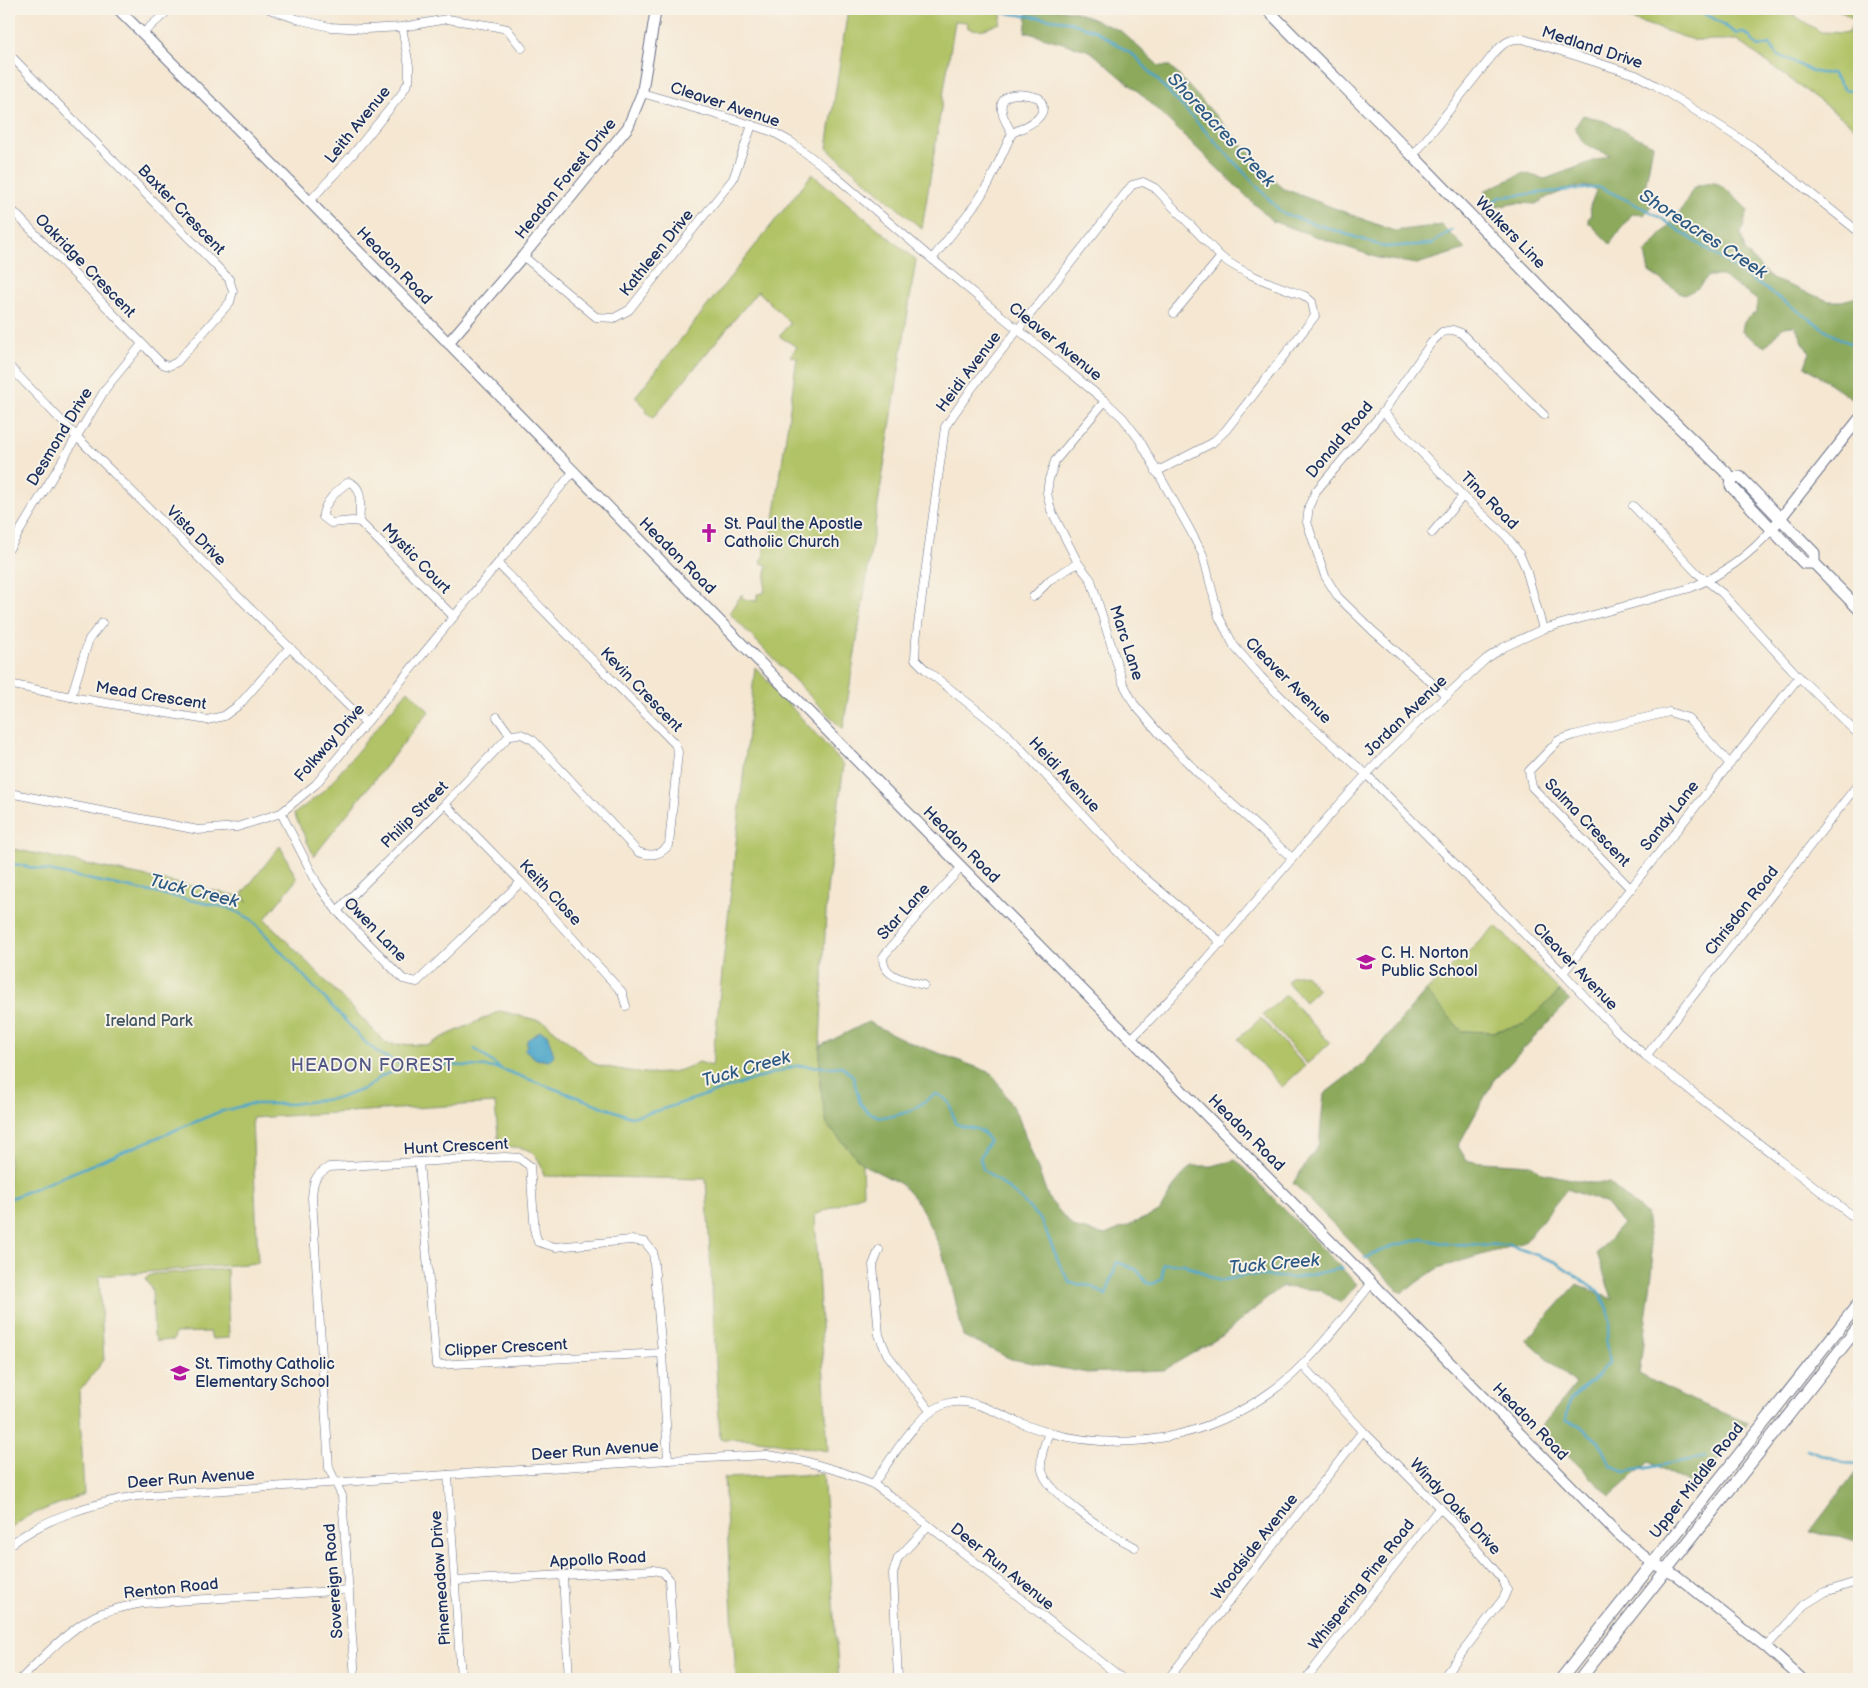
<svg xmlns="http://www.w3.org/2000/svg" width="1868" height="1688" viewBox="0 0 1868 1688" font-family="'Balsamiq Sans',sans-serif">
	<rect width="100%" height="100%" fill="#f7f3e8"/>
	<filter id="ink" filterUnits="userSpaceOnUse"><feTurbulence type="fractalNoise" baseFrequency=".02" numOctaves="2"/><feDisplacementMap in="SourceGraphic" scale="10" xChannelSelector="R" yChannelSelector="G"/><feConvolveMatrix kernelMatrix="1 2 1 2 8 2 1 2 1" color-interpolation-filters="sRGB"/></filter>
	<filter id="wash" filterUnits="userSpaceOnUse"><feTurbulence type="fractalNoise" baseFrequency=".0096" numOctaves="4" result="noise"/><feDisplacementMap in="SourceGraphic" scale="20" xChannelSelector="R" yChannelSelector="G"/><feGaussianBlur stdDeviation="1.12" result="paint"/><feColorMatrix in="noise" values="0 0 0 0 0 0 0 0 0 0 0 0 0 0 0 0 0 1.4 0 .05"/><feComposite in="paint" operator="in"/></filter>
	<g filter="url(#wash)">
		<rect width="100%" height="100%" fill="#f5e7d2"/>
		<g fill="#b1c366" stroke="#667962">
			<path d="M 848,9 L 1003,9 L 1000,23 C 988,28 981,32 968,28 L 967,22 L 955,21 L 922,229 L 827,148 Z"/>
			<path d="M 1601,9 L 1783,9 L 1821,32 L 1848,33 L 1855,20 L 1837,9 L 1859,9 L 1859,130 L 1737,40 L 1693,40 Z"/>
			<path d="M 812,174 L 916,260 L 843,730 L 729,613 L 742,594 L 742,599 L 757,601 L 757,594 L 764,593 L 767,565 L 761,563 L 764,553 L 764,541 L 771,541 L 797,358 L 790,356 L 797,347 L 779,336 L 790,323 L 758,291 L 653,418 L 646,412 L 647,409 L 635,397 Z"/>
			<path d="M 755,667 L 844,765 L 827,890 L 820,1046 L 820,1085 L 827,1125 L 862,1164 L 863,1194 L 815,1215 L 828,1451 L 752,1439 L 720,1439 L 706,1179 L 544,1176 C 538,1148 525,1146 499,1147 L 495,1103 L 252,1118 L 258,1263 L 99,1276 L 104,1360 L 79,1392 L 84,1494 L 28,1516 L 9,1530 L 9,848 L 243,897 L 248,902 L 242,894 L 280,846 L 297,879 L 265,919 L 387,1044 L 429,1045 L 441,1038 L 500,1011 L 545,1022 L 595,1064 L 601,1066 C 638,1072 664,1081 699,1062 L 712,1066 Z"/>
			<path d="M 408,690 L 429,711 L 314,856 L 294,814 L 320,794 L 331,783 Z"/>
			<path d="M 1496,926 L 1560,991 L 1524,1024 L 1492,1032 L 1461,1031 L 1426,991 Z"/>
			<path d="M 1305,974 L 1318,990 L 1305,1002 L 1287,982 L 1291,976 Z"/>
			<path d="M 1286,995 L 1330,1043 L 1307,1064 L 1263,1015 Z"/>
			<path d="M 1261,1018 L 1305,1066 L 1282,1087 L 1238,1039 Z"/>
			<path d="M 227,1269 L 229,1338 L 212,1339 L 210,1332 L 175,1333 L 174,1340 L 157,1341 L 154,1335 L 152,1290 L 145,1278 L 153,1274 Z"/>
			<path d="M 823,1474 L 839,1679 L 736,1679 L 724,1478 Z"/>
		</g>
		<g fill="#8ca95b" stroke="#546c5c">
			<path d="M 1028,9 L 1054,9 L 1074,11 L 1121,31 L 1159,66 L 1170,66 L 1282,188 L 1394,231 L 1442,225 L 1466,249 L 1417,264 L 1378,258 L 1272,221 L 1141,94 L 1090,51 L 1025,32 Z"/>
			<path d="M 1583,115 L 1604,121 L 1653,145 L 1644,194 L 1651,206 L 1644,215 L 1632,214 L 1610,244 L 1589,223 L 1588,219 L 1591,214 L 1590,206 L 1596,191 L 1591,186 L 1575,187 L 1548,197 L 1536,204 L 1517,203 L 1497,207 L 1486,197 L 1486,190 L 1524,173 L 1545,179 L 1610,155 C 1590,147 1584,148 1575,127 Z"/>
			<path d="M 1713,182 L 1726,189 L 1748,210 L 1741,233 L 1745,251 L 1772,279 L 1829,301 L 1842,301 L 1857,297 L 1859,299 L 1859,398 L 1856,402 L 1805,366 L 1810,352 C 1800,343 1804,337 1794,326 L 1783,327 L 1765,347 L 1742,332 C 1742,320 1748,317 1757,312 L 1757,300 L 1722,276 L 1708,276 L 1698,288 L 1684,295 L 1649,272 L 1645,253 L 1679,214 L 1694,187 Z"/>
			<path d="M 1426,991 L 1462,1031 L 1492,1032 L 1524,1024 L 1560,991 L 1570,1000 L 1494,1080 L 1458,1146 L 1467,1161 L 1531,1165 L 1542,1173 L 1591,1183 L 1609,1183 L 1646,1214 L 1653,1266 L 1639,1374 L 1682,1396 L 1748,1423 L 1696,1487 L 1649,1462 L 1610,1496 L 1540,1428 L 1576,1384 L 1526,1340 L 1577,1284 L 1612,1299 L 1597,1253 L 1623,1224 L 1605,1203 L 1567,1189 L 1525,1242 L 1438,1268 L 1401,1293 L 1293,1183 L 1319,1144 L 1324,1094 L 1363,1064 Z"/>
			<path d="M 868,1022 L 909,1042 L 992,1073 L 1018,1116 L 1049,1199 L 1073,1227 L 1105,1235 L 1159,1212 L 1176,1183 L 1191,1166 L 1211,1166 L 1236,1160 L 1357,1284 L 1341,1303 L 1320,1290 L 1281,1287 L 1222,1336 L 1164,1370 L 1087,1373 L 1011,1359 L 963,1336 L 954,1294 L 941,1249 L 919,1204 L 901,1184 L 862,1164 L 827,1125 L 820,1085 L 820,1046 Z"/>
			<path d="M 1859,1467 L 1859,1542 L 1839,1536 L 1809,1533 Z"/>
		</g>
		<path fill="#4ca6c9" stroke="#346a94" d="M 540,1031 L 547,1034 L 554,1055 L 549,1061 L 536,1059 L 524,1049 L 527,1046 L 527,1040 Z"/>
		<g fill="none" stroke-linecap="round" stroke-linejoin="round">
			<g stroke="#4ca6c9" stroke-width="2.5">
				<path d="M 975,9 L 1066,21 L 1096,31 L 1136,57 L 1282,213 L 1385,247 L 1431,244 L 1452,230"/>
				<path d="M 1693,9 L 1713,18 L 1737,34 L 1741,32 L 1748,35 L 1758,47 L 1770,44 L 1778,56 C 1799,60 1807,76 1832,73 L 1845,90 L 1859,89"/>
				<path d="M 1491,203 L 1500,197 L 1600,187 L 1655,214 L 1835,336 L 1859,348"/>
				<path d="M 9,863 L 229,908 L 251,919 L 366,1043 L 381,1055 L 405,1066"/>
				<path d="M 475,1049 L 500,1068"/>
				<path d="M 9,1199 L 219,1112 L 250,1104 L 291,1104 L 339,1098 L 366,1088 L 382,1076 L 405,1066 L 421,1064 L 488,1067 L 501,1069 L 631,1117 L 660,1110 L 795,1066 C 811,1065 826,1069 841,1066 L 853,1076 L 860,1103 L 868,1112 L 880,1117 L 893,1116 L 911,1111 L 935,1094 C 951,1098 951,1109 955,1123 C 969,1132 979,1122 989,1141 L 980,1158 L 983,1169 L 1020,1198 L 1042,1222 L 1060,1265 L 1070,1283 L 1091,1286 L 1106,1295 L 1117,1262 L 1137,1270 L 1147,1283 L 1153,1284 L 1162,1279 L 1163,1264 L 1184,1264 L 1220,1281 L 1246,1275 L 1295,1278 L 1342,1268"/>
				<path d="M 1365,1258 L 1392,1246 L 1422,1239 L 1449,1244 L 1509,1245 L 1556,1262 L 1598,1291 L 1608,1308 L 1610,1323 L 1606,1342 L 1609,1363 L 1598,1375 L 1570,1399 L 1566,1420 L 1579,1425 L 1599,1442 L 1610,1465 L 1625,1472 L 1705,1457"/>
				<path d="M 1807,1449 L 1844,1463 L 1859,1464"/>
			</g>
		</g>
	</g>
	<g filter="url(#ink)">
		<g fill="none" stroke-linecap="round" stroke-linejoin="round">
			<g stroke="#676f87" stroke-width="9">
				<g id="minor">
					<path d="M 269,9 L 297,19 L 330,27 L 366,29 L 402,27 L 447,19 L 493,26 L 507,29 L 522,48"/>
					<path d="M 143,33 L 170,9"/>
					<path d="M 9,54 L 229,279 L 233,291 L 230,302 L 177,362 L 169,366 L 162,364 L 9,207"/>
					<path d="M 642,93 L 752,125 L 773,132 L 791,142 L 827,169 L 932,259 L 1105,401 L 1123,418 L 1139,439 L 1190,530 L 1203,555 L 1219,617 L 1234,646 L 1261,677 L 1297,713 L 1366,774 L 1563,973 L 1618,1032 L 1646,1056 L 1859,1221"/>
					<path d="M 1413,156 L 1496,51 C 1505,42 1511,38 1523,39 L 1636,75 L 1655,85 L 1753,147 L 1859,232"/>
					<path d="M 309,202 L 353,154 L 400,96 L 409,81 L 409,66 L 402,27"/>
					<path d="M 523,256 L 596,317 L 614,318 L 629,310 L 733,179 L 752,125"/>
					<path d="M 932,259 L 977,202 L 989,183 L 1012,133 C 1008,126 1003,119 1002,111 C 998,88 1027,94 1039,98 C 1053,117 1025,127 1012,133"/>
					<path d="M 1174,313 L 1221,257"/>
					<path d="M 9,366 L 77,437 L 366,723"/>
					<path d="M 1105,401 L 1055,461 L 1049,479 L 1047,493 L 1051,510 L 1078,563 L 1091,580 L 1123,683 L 1134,704 L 1159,733 L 1199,774 L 1292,858"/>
					<path d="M 1383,412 L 1463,496 L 1507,537 L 1519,553 L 1526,569 L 1543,629"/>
					<path d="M 1156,472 L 1212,443 L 1226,430 L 1315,316 L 1312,302 L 1305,296 C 1276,285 1246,276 1221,257 L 1155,188 L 1143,182 L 1132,185 L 972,388 L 945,427 L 916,640 L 915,659 L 926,670 L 1005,732 L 1133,868 L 1222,943"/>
					<path d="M 1633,506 L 1697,573 L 1722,593 L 1799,677 L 1859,735"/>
					<path d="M 360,522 C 358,508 366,488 349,482 C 339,488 322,504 323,517 L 331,523 L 352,521 L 360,522 L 453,616"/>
					<path d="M 1432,533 L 1463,496"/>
					<path d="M 9,549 L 106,388 L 142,344"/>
					<path d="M 498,564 L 675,744 L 678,752 L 669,845 C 660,855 651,857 638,852 L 533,740 L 521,734 L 510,735"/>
					<path d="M 1033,597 L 1051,579 L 1078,563"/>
					<path d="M 9,684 L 71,697 L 207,720 L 224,716 L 239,705 L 290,647"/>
					<path d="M 1447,696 L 1373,631 L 1338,597 L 1325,576 L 1307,522 L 1309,506 L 1316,491 L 1383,412 L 1431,343 L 1442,332 L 1453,330 L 1461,333 L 1544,415"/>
					<path d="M 71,697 L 89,639 L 102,623"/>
					<path d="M 497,717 L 510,735"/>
					<path d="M 9,793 L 198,830 L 237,827 L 281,813 L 316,784 L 573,472"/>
					<path d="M 445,804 L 521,882 L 622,992 L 626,1006"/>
					<path d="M 281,813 L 318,885 L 337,911 L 403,979 L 417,982 L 521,882"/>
					<path d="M 1631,889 L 1532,787 L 1529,771 L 1559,740 L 1574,735 L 1669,712 L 1688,718 L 1730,764"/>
					<path d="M 337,911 L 445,804 L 510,735"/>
					<path d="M 1563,973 L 1799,677"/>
					<path d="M 924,985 C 909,981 882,978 883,957 L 922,910 L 962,867"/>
					<path d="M 1131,1039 C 1215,956 1285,862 1366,775 C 1403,735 1445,697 1486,659 L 1504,647 L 1543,629 L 1690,588 C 1723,575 1751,554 1774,527"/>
					<path d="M 1646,1056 L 1859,783"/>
					<path d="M 419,1162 L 436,1365 L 662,1353"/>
					<path d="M 879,1250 L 873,1265 L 879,1335 L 887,1354 L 931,1412"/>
					<path d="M 1302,1365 L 1363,1431 L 1450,1518 L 1503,1580 L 1507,1590 L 1503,1599 L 1442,1679"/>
					<path d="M 1049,1432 C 1045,1444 1039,1457 1042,1470 C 1046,1494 1113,1536 1135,1547"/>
					<path d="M 448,1475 L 461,1679"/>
					<path d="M 873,1484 C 892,1459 917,1411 949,1403 C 972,1397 1001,1415 1021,1423 C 1030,1427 1040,1430 1050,1433 C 1127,1453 1207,1438 1272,1391 C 1308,1366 1344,1317 1372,1283"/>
					<path d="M 9,1546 C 43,1518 94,1503 137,1496 L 668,1460 L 767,1455 L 805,1461 L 842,1472 L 873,1484 L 900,1503 L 1123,1679"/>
					<path d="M 563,1576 L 569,1679"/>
					<path d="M 455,1581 L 653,1570 L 663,1572 L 669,1579 L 675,1679"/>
					<path d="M 1766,1647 L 1804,1605 L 1825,1592 L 1856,1582 L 1859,1580"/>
					<path d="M 21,1679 C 42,1658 68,1630 95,1616 C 110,1609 128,1606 144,1603 L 349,1590"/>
					<path d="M 355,1679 L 342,1496 L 329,1468 L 312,1198 C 313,1181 314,1176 329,1167 L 505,1157 L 519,1158 L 530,1166 L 535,1233 L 538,1242 L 555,1247 L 631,1240 L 645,1242 L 653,1252 L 662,1353 L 668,1460"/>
					<path d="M 898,1679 L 893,1573 L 898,1558 L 928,1526"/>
					<path d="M 1168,1679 L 1363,1431"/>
					<path d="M 1306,1679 L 1440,1507"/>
				</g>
			</g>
			<g stroke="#676f87" stroke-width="12">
				<g id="tertiary">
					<path d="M 118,9 C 347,236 570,469 796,699 C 1070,978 1346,1254 1618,1534 L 1652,1563 L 1677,1576 L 1766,1647 L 1802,1679"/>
					<path d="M 448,343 L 523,256 L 628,127 L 642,93 L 656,9"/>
					<path d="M 1776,524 L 1859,419"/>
				</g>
			</g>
			<g stroke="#676f87" stroke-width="13">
				<g id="secondary">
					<path d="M 1267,9 C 1315,59 1365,106 1413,156 C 1518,264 1622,374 1732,478 L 1740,477 L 1814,553 L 1814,563 L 1859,609"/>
					<path d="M 1732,478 L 1731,486 L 1804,563 L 1814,563"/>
					<path d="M 1561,1679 L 1859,1303"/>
					<path d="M 1580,1679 L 1859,1326"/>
				</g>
			</g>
			<use href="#minor" stroke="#fff" stroke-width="8"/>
			<use href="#tertiary" stroke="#fff" stroke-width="10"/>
			<use href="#secondary" stroke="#fff" stroke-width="11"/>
		</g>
	</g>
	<defs>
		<g id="church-bare" transform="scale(1.5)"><path d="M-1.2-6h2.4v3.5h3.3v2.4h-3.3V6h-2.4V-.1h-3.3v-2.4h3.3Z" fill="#b5179e" stroke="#f7f3e8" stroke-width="2.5" paint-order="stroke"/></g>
		<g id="school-bare" transform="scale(1.5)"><path d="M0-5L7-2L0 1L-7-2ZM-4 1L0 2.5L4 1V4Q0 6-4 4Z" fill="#b5179e" stroke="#f7f3e8" stroke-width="2.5" paint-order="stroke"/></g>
	</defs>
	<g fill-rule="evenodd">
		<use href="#church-bare" x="709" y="533"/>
		<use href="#school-bare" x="1366" y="962"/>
		<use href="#school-bare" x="180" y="1373"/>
	</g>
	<g text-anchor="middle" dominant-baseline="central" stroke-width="4" stroke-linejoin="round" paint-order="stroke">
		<g font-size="16" fill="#1b2f5e" stroke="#f7f3e8">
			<text transform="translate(1592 48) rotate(18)">Medland Drive</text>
			<text transform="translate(725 105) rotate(18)">Cleaver Avenue</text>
			<text transform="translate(358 125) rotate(-51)">Leith Avenue</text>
			<text transform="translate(566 179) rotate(-51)">Headon Forest Drive</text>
			<text transform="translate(181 210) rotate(46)">Baxter Crescent</text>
			<text transform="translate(1510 233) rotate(46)">Walkers Line</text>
			<text transform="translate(657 253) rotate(-51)">Kathleen Drive</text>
			<text transform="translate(85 266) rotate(46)">Oakridge Crescent</text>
			<text transform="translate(394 266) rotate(46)">Headon Road</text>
			<text transform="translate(1055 342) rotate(39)">Cleaver Avenue</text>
			<text transform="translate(969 372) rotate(-53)">Heidi Avenue</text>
			<text transform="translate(60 437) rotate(-59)">Desmond Drive</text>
			<text transform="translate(1340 440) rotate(-50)">Donald Road</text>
			<text transform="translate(1489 501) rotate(45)">Tina Road</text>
			<text transform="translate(196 536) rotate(45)">Vista Drive</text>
			<text transform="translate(677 556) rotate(45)">Headon Road</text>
			<text transform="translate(416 559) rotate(46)">Mystic Court</text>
			<text transform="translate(1126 643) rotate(72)">Marc Lane</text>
			<text transform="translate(1288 681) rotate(45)">Cleaver Avenue</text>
			<text transform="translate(641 690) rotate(46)">Kevin Crescent</text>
			<text transform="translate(151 696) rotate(9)">Mead Crescent</text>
			<text transform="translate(1406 716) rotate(-44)">Jordan Avenue</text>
			<text transform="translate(330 743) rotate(-49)">Folkway Drive</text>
			<text transform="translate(1064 775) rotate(47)">Heidi Avenue</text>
			<text transform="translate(415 815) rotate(-45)">Philip Street</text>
			<text transform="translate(1670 816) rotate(-52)">Sandy Lane</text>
			<text transform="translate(1587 823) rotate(46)">Salma Crescent</text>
			<text transform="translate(961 845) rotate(45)">Headon Road</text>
			<text transform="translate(550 893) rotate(47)">Keith Close</text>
			<text transform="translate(1742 911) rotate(-52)">Chrisdon Road</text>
			<text transform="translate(904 912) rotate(-48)">Star Lane</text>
			<text transform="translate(375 930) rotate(46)">Owen Lane</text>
			<text transform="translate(1575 967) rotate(46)">Cleaver Avenue</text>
			<text transform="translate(1246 1133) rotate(45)">Headon Road</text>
			<text transform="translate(456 1147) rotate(-3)">Hunt Crescent</text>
			<text transform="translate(506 1348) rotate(-3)">Clipper Crescent</text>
			<text transform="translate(1530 1422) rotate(46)">Headon Road</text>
			<text transform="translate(595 1451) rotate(-4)">Deer Run Avenue</text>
			<text transform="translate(191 1479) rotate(-4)">Deer Run Avenue</text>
			<text transform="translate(1697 1481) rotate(-52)">Upper Middle Road</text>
			<text transform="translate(1455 1507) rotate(47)">Windy Oaks Drive</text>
			<text transform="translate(1255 1547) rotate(-52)">Woodside Avenue</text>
			<text transform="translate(598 1560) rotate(-3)">Appollo Road</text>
			<text transform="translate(1002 1567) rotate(39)">Deer Run Avenue</text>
			<text transform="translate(441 1578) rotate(-94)">Pinemeadow Drive</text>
			<text transform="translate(334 1581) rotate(-94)">Sovereign Road</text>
			<text transform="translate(1362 1585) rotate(-52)">Whispering Pine Road</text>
			<text transform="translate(171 1589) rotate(-6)">Renton Road</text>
		</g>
		<g font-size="16" fill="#1b2f5e" stroke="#f7f3e8" text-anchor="start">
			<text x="724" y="524">St. Paul the Apostle<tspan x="724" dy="18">Catholic Church</tspan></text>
			<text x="1381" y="953">C. H. Norton<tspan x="1381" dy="18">Public School</tspan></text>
			<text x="195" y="1364">St. Timothy Catholic<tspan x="195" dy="18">Elementary School</tspan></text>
		</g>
		<g font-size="16" fill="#405460" stroke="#f7f3e8">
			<text x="149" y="1021">Ireland Park</text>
		</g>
		<g font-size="18" font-style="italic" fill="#2c5983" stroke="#f7f3e8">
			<text transform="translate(1221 130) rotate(47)">Shoreacres Creek</text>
			<text transform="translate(1703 234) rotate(33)">Shoreacres Creek</text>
			<text transform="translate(194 891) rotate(14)">Tuck Creek</text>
			<text transform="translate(746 1069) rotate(-16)">Tuck Creek</text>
			<text transform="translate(1274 1264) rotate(-5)">Tuck Creek</text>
		</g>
		<g font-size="18" letter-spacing="1" fill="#505784" stroke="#f7f3e8">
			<text x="373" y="1065">HEADON FOREST</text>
		</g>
	</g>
	<rect width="1868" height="1688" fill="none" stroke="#f7f3e8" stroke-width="30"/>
</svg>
